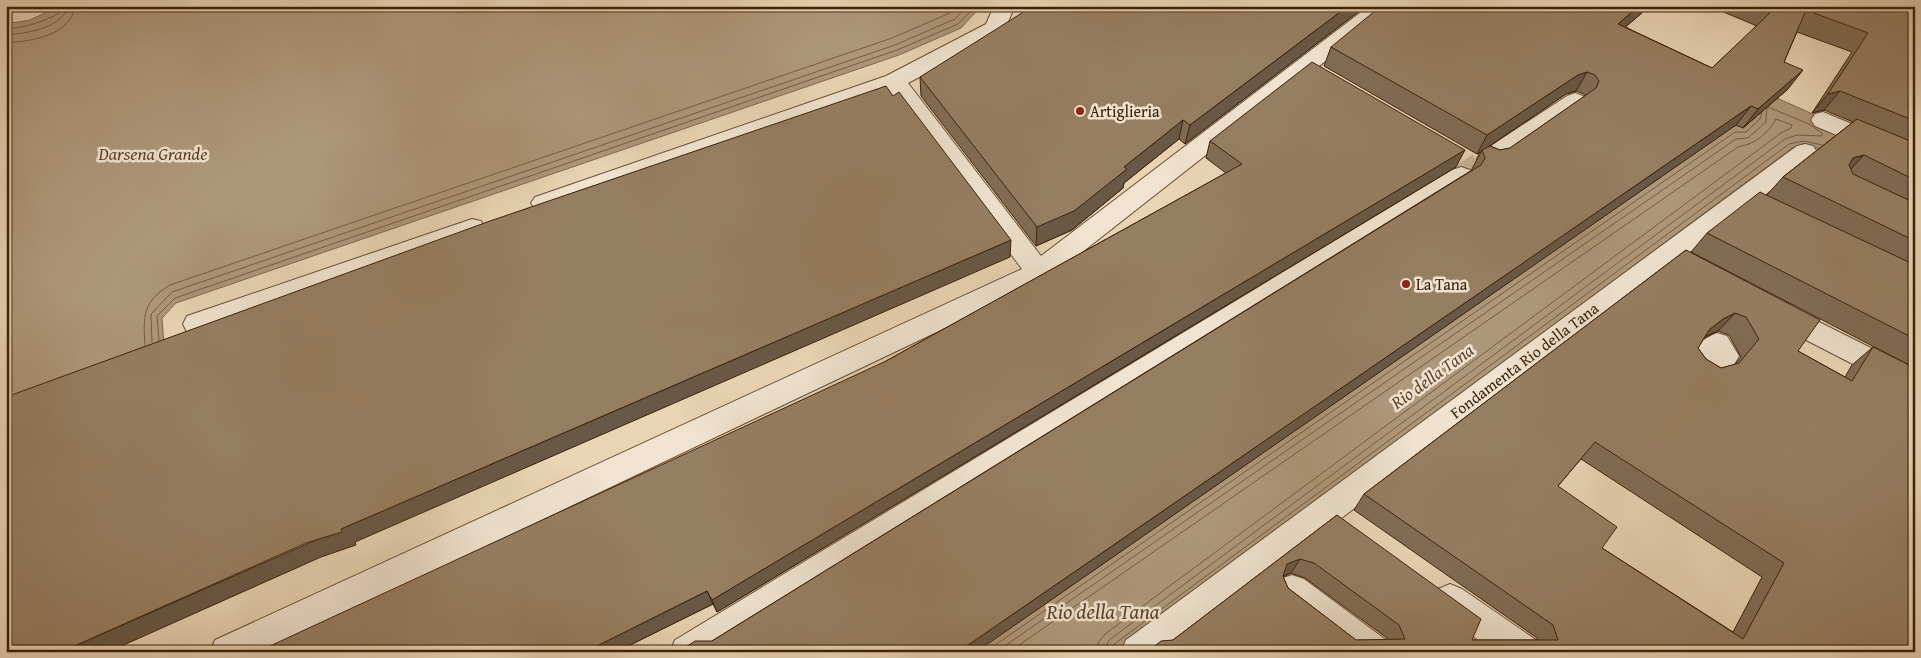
<svg xmlns="http://www.w3.org/2000/svg" width="1921" height="658" viewBox="0 0 1921 658" font-family="'Gentium Book Plus',serif">
	<rect width="100%" height="100%" fill="#e9d4b5"/>
	<filter id="stains"><feTurbulence type="fractalNoise" baseFrequency=".004" numOctaves="4"/><feColorMatrix values="0 0 0 0 .2 0 0 0 0 .09 0 0 0 0 .02 0 0 0 .5 -.17"/></filter>
	<radialGradient id="worn" r=".72"><stop offset=".6" stop-color="#630" stop-opacity="0"/><stop offset="1" stop-color="#630" stop-opacity=".3"/></radialGradient>
	<g fill="#ae977b" stroke="#80684e">
		<path d="M 60,6 L 981,6 L 961,28 L 899,55 L 176,303 L 162,318 L 165,360 L 6,419 L 6,24 L 30,20 Z"/>
		<path d="M 1524,6 L 1626,27 L 1660,46 L 1815,115 L 1915,196 L 1817,148 L 1798,146 L 1792,148 L 1113,652 L 976,652 L 1736,125 L 1743,128 Z"/>
	</g>
	<g fill="none" stroke-linecap="round" stroke-linejoin="round">
		<g stroke="#755c42" stroke-width="1">
			<path d="M 6,29 C 26,27 44,22 61,12 L 62,6"/>
			<path d="M 6,35 C 28,33 60,29 69,6"/>
			<path d="M 6,43 C 33,41 69,36 76,6"/>
			<path d="M 159,340 L 157,316 L 175,298 L 897,50 L 958,24 L 976,6"/>
			<path d="M 152,342 L 151,314 L 172,292 L 895,45 L 955,19 L 967,6"/>
			<path d="M 145,345 C 143,316 143,301 170,285 L 892,38 L 950,13 L 957,6"/>
			<path d="M 985,652 L 1735,132 L 1746,132 L 1760,119 L 1762,113"/>
			<path d="M 996,652 L 1736,139 L 1748,138 L 1766,122 L 1767,108"/>
			<path d="M 1009,652 L 1738,147 C 1755,144 1768,134 1776,119 L 1792,125 L 1791,128 L 1781,133 L 1105,634 L 1098,643 L 1097,652"/>
			<path d="M 1104,652 L 1109,640 L 1785,139 L 1797,135 L 1822,136 L 1822,133 L 1809,124 L 1768,107"/>
			<path d="M 1111,652 L 1113,645 L 1789,144 L 1804,141 L 1822,145"/>
		</g>
		<path stroke="#c6b093" stroke-width="24" stroke-dasharray="24 12" stroke-linecap="butt" d="M 1461,176 L 1479,165 L 1468,160"/>
		<g stroke="#674e35" stroke-width="2">
			<g id="minor">
				<path d="M 994,6 L 1015,6 L 1003,33 L 908,83 L 1041,256 L 1369,6 L 1393,8 L 1048,279 L 264,652 L 210,652 L 215,640 L 1022,269 L 889,91 L 553,209 L 544,212 L 535,209 L 531,203 L 535,197 L 886,76 L 986,24 Z"/>
				<path d="M 1575,93 L 1583,96 L 1586,101 L 1583,106 L 1498,165 L 1489,167 L 1480,165 L 1477,159 L 1480,153 L 1567,96 Z"/>
				<path d="M 1823,112 L 1915,150 L 1915,168 L 1815,126 L 1811,120 L 1815,114 Z"/>
				<path d="M 1805,144 L 1813,146 L 1817,152 L 1813,158 L 1166,652 L 1121,652 L 1126,640 L 1797,146 Z"/>
				<path d="M 1461,167 L 1470,170 L 1473,176 L 1470,182 L 718,652 L 670,652 L 675,640 L 1452,170 Z"/>
				<path d="M 472,219 L 481,221 L 485,228 L 481,235 L 197,335 L 187,332 L 183,324 L 187,316 Z"/>
				<path d="M 1779,302 L 1915,370 L 1915,396 L 1769,321 L 1765,313 L 1769,305 Z"/>
				<path d="M 1717,333 L 1727,336 L 1739,356 C 1725,383 1700,398 1683,364 C 1690,350 1703,338 1717,333 Z"/>
				<path d="M 1292,575 L 1304,579 L 1386,640 L 1391,652 L 1346,652 L 1280,601 L 1276,590 L 1280,579 Z"/>
				<path d="M 1450,584 L 1462,589 L 1536,640 L 1541,652 L 1495,652 L 1438,611 L 1434,600 L 1438,589 Z"/>
			</g>
		</g>
		<use href="#minor" fill="#f1e3cf" fill-rule="evenodd"/>
	</g>
	<g fill="#816c55" stroke="#3c210a" fill-rule="evenodd">
		<path d="M 1366,6 L 1185,144 L 1179,139 L 1124,183 L 1123,188 L 1072,230 L 1036,246 L 921,96 L 920,77 Z"/>
		<path d="M 1650,6 L 1625,27 L 1712,68 L 1757,26 L 1709,6 L 1826,6 L 1836,10 L 1837,9 L 1838,6 L 1915,6 L 1915,368 L 1691,252 L 1707,233 L 1767,195 L 1783,177 L 1853,122 L 1824,110 L 1812,113 L 1852,52 L 1797,32 L 1784,62 L 1788,89 L 1743,128 L 1736,125 L 712,641 L 1472,170 L 1472,169 L 1481,152 L 1477,154 L 1324,66 L 1331,47 ZM 1576,91 L 1584,94 L 1585,96 L 1510,148 L 1500,150 L 1490,146 L 1566,94 Z"/>
		<path d="M 1210,141 L 1456,167 L 717,612 L 713,604 L 616,652 L 886,361 L 1226,173 L 1206,158 Z"/>
		<path d="M 1686,250 L 1798,351 L 1845,377 L 1852,365 L 1873,347 L 1908,652 L 1147,652 L 1173,640 L 1337,515 L 1472,640 L 1538,640 L 1537,638 L 1354,510 L 1364,494 ZM 1718,331 L 1729,335 L 1741,357 L 1734,365 L 1721,368 L 1706,359 L 1698,348 L 1704,338 ZM 1581,459 L 1762,577 L 1733,632 L 1602,548 L 1558,486 ZM 1291,573 L 1305,578 L 1387,638 L 1388,640 L 1356,640 L 1288,588 L 1283,577 Z"/>
	</g>
	<g fill="#695845" stroke="#3c210a">
		<path d="M 1348,6 L 1366,6 L 1185,144 L 1190,125 Z"/>
		<path d="M 1639,6 L 1650,6 L 1607,43 L 1618,24 Z"/>
		<path d="M 1803,70 L 1788,89 L 1743,128 L 1758,109 Z"/>
		<path d="M 1587,72 L 1576,91 L 1566,94 L 1482,151 L 1482,150 L 1481,152 L 1477,154 L 1487,135 L 1578,75 Z"/>
		<path d="M 1840,91 L 1824,110 L 1812,113 L 1828,94 Z"/>
		<path d="M 1751,106 L 1736,125 L 976,652 L 958,652 Z"/>
		<path d="M 1183,120 L 1179,139 L 1124,183 L 1123,188 L 1072,230 L 1036,246 L 1037,227 L 1124,167 Z"/>
		<path d="M 1465,150 L 1456,167 L 717,612 L 712,600 Z"/>
		<path d="M 1864,155 L 1846,174 L 1835,177 L 1853,158 Z"/>
		<path d="M 1011,240 L 1010,257 L 355,542 L 356,545 L 321,557 L 108,652 L 61,652 L 341,529 Z"/>
		<path d="M 1735,313 L 1718,331 L 1706,336 L 1692,348 L 1709,330 L 1723,319 Z"/>
		<path d="M 1300,559 L 1291,573 L 1278,578 L 1287,564 Z"/>
		<path d="M 707,591 L 713,604 L 616,652 L 585,652 Z"/>
	</g>
	<g fill="#967e63" stroke="#3c210a" fill-rule="evenodd">
		<path d="M 1033,6 L 1348,6 L 1190,125 L 1183,120 L 1124,167 L 1127,169 L 1074,211 L 1037,227 L 920,77 Z"/>
		<path d="M 1381,6 L 1639,6 L 1618,24 L 1712,68 L 1775,8 L 1770,6 L 1826,6 L 1836,10 L 1845,8 L 1845,6 L 1915,6 L 1915,121 L 1840,91 L 1828,94 L 1868,33 L 1806,10 L 1784,62 L 1803,70 L 1758,109 L 1751,106 L 958,652 L 678,652 L 695,641 L 712,641 L 1481,165 L 1485,158 L 1482,150 L 1490,146 L 1500,150 L 1510,148 L 1596,88 L 1599,81 L 1595,75 L 1587,72 L 1578,75 L 1487,135 L 1331,47 Z"/>
		<path d="M 1312,62 L 1465,150 L 712,600 L 707,591 L 585,652 L 257,652 L 886,361 L 1242,164 L 1210,141 Z"/>
		<path d="M 886,86 L 893,96 L 899,92 L 1011,240 L 341,529 L 342,532 L 306,543 L 61,652 L 6,652 L 6,397 L 490,221 Z"/>
		<path d="M 1857,119 L 1915,143 L 1915,180 L 1864,155 L 1853,158 L 1849,165 L 1853,174 L 1915,203 L 1915,241 L 1783,177 Z"/>
		<path d="M 1760,192 L 1915,265 L 1915,339 L 1707,233 Z"/>
		<path d="M 1686,250 L 1820,320 L 1798,351 L 1852,381 L 1873,347 L 1915,368 L 1915,637 L 1908,652 L 1312,652 L 1305,646 L 1299,652 L 1147,652 L 1161,641 L 1173,640 L 1337,515 L 1481,619 L 1472,640 L 1558,640 L 1553,625 L 1364,494 ZM 1735,313 L 1746,317 L 1759,339 L 1739,363 L 1721,368 L 1706,359 L 1698,348 L 1709,330 L 1723,319 ZM 1595,442 L 1784,563 L 1743,639 L 1602,548 L 1617,527 L 1558,486 ZM 1300,559 L 1314,563 L 1399,625 L 1405,639 L 1356,640 L 1288,588 L 1283,576 L 1287,564 Z"/>
	</g>
	<g fill="#8f2418" stroke="#f1e3cf" stroke-width="2">
		<circle cx="1080" cy="111" r="5"/>
		<circle cx="1406" cy="284" r="5"/>
	</g>
	<g text-anchor="middle" dominant-baseline="central" stroke-width="5" stroke-linejoin="round" paint-order="stroke">
		<g font-size="16" fill="#3c210a" stroke="#f1e3cf" text-anchor="start">
			<text x="1090" y="111">Artiglieria</text>
			<text x="1416" y="284">La Tana</text>
		</g>
		<g font-size="16" fill="#3c210a" stroke="#f1e3cf">
			<text transform="translate(1524 360) rotate(-37)">Fondamenta Rio della Tana</text>
		</g>
		<g font-size="18" font-style="italic" fill="#5e442c" stroke="#f1e3cf">
			<text x="153" y="153">Darsena Grande</text>
			<text transform="translate(1432 376) rotate(-36)">Rio della Tana</text>
		</g>
		<g font-size="21" font-style="italic" fill="#5e442c" stroke="#f1e3cf">
			<text x="1103" y="611">Rio della Tana</text>
		</g>
	</g>
	<rect width="1921" height="658" fill="none" stroke="#e9d4b5" stroke-width="25"/>
	<rect x="8" y="8" width="1906" height="643" fill="none" stroke="#3c210a" stroke-width="2.5"/>
	<rect x="12" y="12" width="1896" height="633" fill="none" stroke="#3c210a"/>
	<rect width="100%" height="100%" filter="url(#stains)"/>
	<rect width="100%" height="100%" fill="url(#worn)"/>
</svg>
